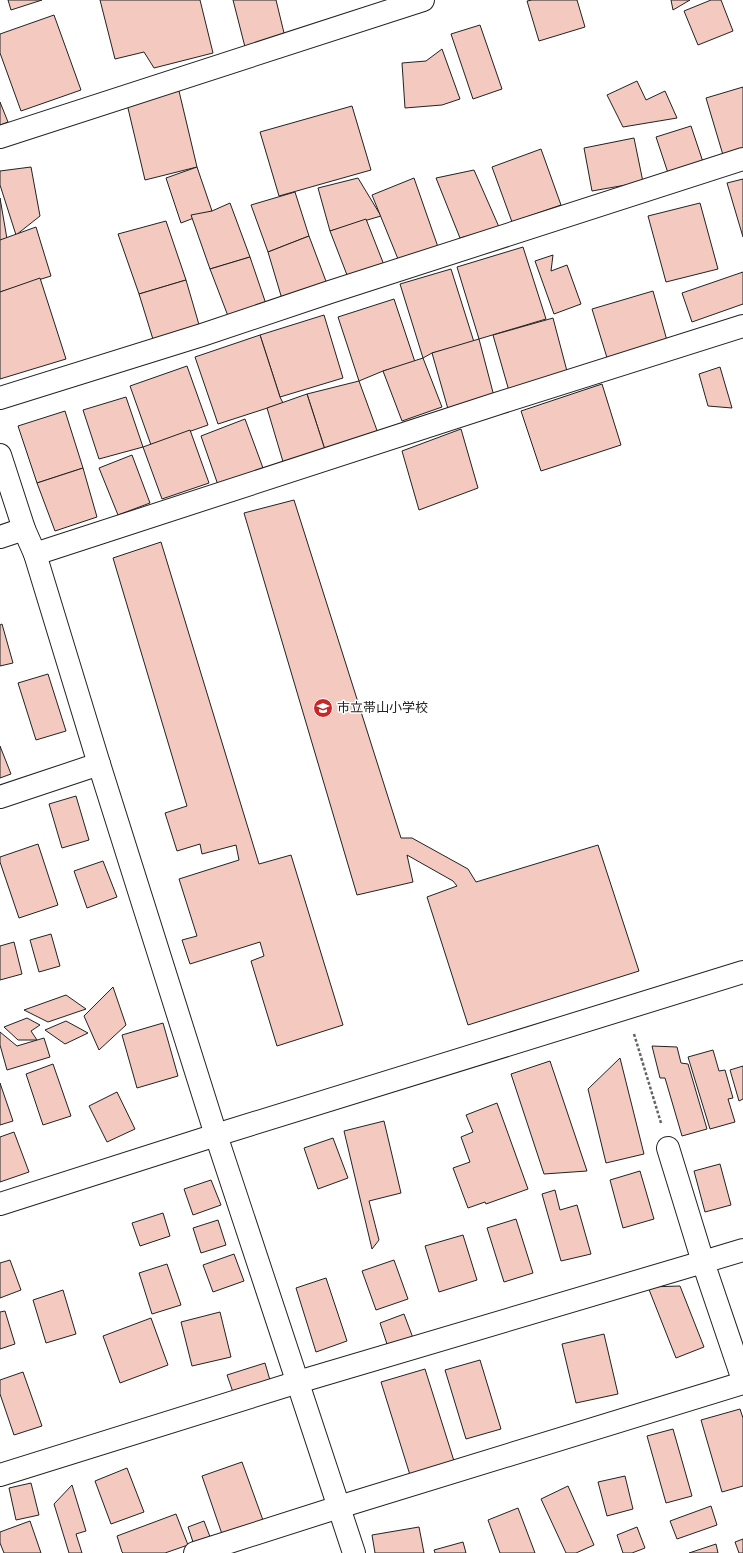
<svg xmlns="http://www.w3.org/2000/svg" width="743" height="1553" viewBox="0 0 743 1553" font-family="'Varela Round','Noto Sans JP',sans-serif">
	<rect width="100%" height="100%" fill="#fff"/>
	<g fill="#f3c9c0" stroke="#222">
		<path d="M 8,0 L 42,0 L 11,10 Z"/>
		<path d="M 100,0 L 200,0 L 213,53 L 154,68 L 144,52 L 115,59 Z"/>
		<path d="M 233,0 L 276,0 L 285,37 L 245,47 Z"/>
		<path d="M 532,0 L 577,0 L 585,27 L 539,41 L 527,1 Z"/>
		<path d="M 671,0 L 690,0 L 673,10 Z"/>
		<path d="M 711,0 L 721,0 L 733,31 L 698,45 L 684,11 Z"/>
		<path d="M 54,15 L 81,90 L 21,111 L 0,53 L 0,34 Z"/>
		<path d="M 480,25 L 502,89 L 473,99 L 451,34 Z"/>
		<path d="M 442,49 L 460,99 L 442,105 L 405,108 L 402,63 L 426,61 Z"/>
		<path d="M 637,81 L 646,100 L 665,91 L 677,118 L 623,127 L 607,95 Z"/>
		<path d="M 743,87 L 743,149 L 723,155 L 706,98 Z"/>
		<path d="M 179,91 L 197,167 L 145,180 L 127,104 Z"/>
		<path d="M 0,102 L 8,122 L 0,125 Z"/>
		<path d="M 352,106 L 371,170 L 279,196 L 260,132 Z"/>
		<path d="M 691,126 L 703,162 L 668,173 L 656,137 Z"/>
		<path d="M 634,138 L 643,182 L 592,191 L 584,148 Z"/>
		<path d="M 541,149 L 561,205 L 512,222 L 492,167 Z"/>
		<path d="M 31,167 L 40,216 L 16,235 L 0,185 L 0,171 Z"/>
		<path d="M 197,167 L 212,211 L 181,223 L 166,178 Z"/>
		<path d="M 474,170 L 499,227 L 460,238 L 436,178 Z"/>
		<path d="M 358,178 L 381,216 L 330,231 L 318,188 Z"/>
		<path d="M 414,178 L 438,247 L 398,259 L 372,195 Z"/>
		<path d="M 743,179 L 743,237 L 727,183 Z"/>
		<path d="M 295,192 L 309,236 L 268,252 L 251,205 Z"/>
		<path d="M 0,198 L 7,239 L 0,241 Z"/>
		<path d="M 230,203 L 250,257 L 210,269 L 191,215 L 212,211 Z"/>
		<path d="M 700,203 L 718,269 L 666,282 L 648,216 Z"/>
		<path d="M 366,219 L 384,265 L 347,275 L 330,231 Z"/>
		<path d="M 166,221 L 186,280 L 139,294 L 118,234 Z"/>
		<path d="M 36,227 L 51,276 L 0,292 L 0,240 Z"/>
		<path d="M 309,236 L 330,292 L 282,299 L 268,252 Z"/>
		<path d="M 523,247 L 546,319 L 479,339 L 457,267 Z"/>
		<path d="M 553,255 L 551,271 L 567,265 L 581,304 L 554,314 L 535,261 Z"/>
		<path d="M 250,257 L 266,304 L 228,316 L 210,269 Z"/>
		<path d="M 451,269 L 474,342 L 432,353 L 423,358 L 400,284 Z"/>
		<path d="M 743,272 L 743,304 L 692,322 L 682,293 Z"/>
		<path d="M 40,278 L 66,359 L 0,379 L 0,292 Z"/>
		<path d="M 186,280 L 202,335 L 156,349 L 139,294 Z"/>
		<path d="M 653,291 L 668,344 L 608,361 L 592,309 Z"/>
		<path d="M 394,299 L 415,362 L 383,371 L 359,381 L 338,317 Z"/>
		<path d="M 324,315 L 343,378 L 280,397 L 260,335 Z"/>
		<path d="M 553,318 L 568,375 L 509,391 L 493,335 Z"/>
		<path d="M 260,335 L 280,397 L 283,403 L 218,424 L 195,357 Z"/>
		<path d="M 479,339 L 496,404 L 450,416 L 432,353 Z"/>
		<path d="M 423,358 L 442,407 L 402,421 L 383,371 Z"/>
		<path d="M 187,366 L 208,425 L 151,445 L 130,386 Z"/>
		<path d="M 720,367 L 732,408 L 708,406 L 699,374 Z"/>
		<path d="M 359,381 L 379,436 L 326,453 L 307,394 Z"/>
		<path d="M 602,384 L 621,445 L 541,471 L 521,411 Z"/>
		<path d="M 307,394 L 326,453 L 284,465 L 267,408 Z"/>
		<path d="M 126,397 L 143,447 L 99,459 L 83,410 Z"/>
		<path d="M 65,411 L 83,468 L 37,483 L 18,426 Z"/>
		<path d="M 245,419 L 263,468 L 218,485 L 201,436 Z"/>
		<path d="M 461,429 L 478,488 L 419,510 L 402,451 Z"/>
		<path d="M 190,430 L 209,483 L 162,499 L 143,447 Z"/>
		<path d="M 132,455 L 150,503 L 118,515 L 99,468 Z"/>
		<path d="M 83,468 L 97,517 L 55,531 L 37,483 Z"/>
		<path d="M 294,500 L 401,838 L 412,838 L 468,869 L 476,882 L 598,845 L 639,971 L 468,1025 L 427,897 L 457,886 L 453,881 L 407,855 L 413,882 L 357,895 L 244,513 Z"/>
		<path d="M 161,542 L 259,864 L 291,855 L 343,1025 L 277,1046 L 251,961 L 264,956 L 260,942 L 190,964 L 182,940 L 197,936 L 179,879 L 239,860 L 236,845 L 202,854 L 200,844 L 177,851 L 165,813 L 187,806 L 113,558 Z"/>
		<path d="M 2,624 L 13,663 L 0,666 L 0,625 Z"/>
		<path d="M 48,674 L 66,731 L 36,740 L 18,683 Z"/>
		<path d="M 0,746 L 11,774 L 0,778 Z"/>
		<path d="M 76,796 L 89,840 L 62,848 L 49,804 Z"/>
		<path d="M 38,844 L 58,905 L 19,918 L 0,862 L 0,857 Z"/>
		<path d="M 103,861 L 117,897 L 87,908 L 74,871 Z"/>
		<path d="M 51,934 L 60,966 L 39,972 L 30,940 Z"/>
		<path d="M 14,942 L 22,974 L 0,980 L 0,946 Z"/>
		<path d="M 113,987 L 126,1025 L 99,1050 L 84,1016 Z"/>
		<path d="M 66,995 L 86,1009 L 48,1022 L 24,1010 Z"/>
		<path d="M 27,1018 L 40,1025 L 31,1031 L 37,1040 L 18,1040 L 4,1027 Z"/>
		<path d="M 66,1021 L 88,1033 L 65,1044 L 45,1030 Z"/>
		<path d="M 163,1023 L 178,1076 L 137,1088 L 122,1035 Z"/>
		<path d="M 0,1032 L 17,1046 L 44,1038 L 50,1057 L 7,1070 L 0,1045 Z"/>
		<path d="M 652,1046 L 677,1047 L 681,1063 L 688,1064 L 707,1129 L 682,1136 L 665,1078 L 660,1078 Z"/>
		<path d="M 713,1050 L 719,1071 L 725,1070 L 733,1098 L 728,1099 L 735,1122 L 710,1129 L 688,1057 Z"/>
		<path d="M 620,1058 L 644,1154 L 606,1163 L 588,1089 Z"/>
		<path d="M 550,1061 L 587,1171 L 544,1174 L 511,1074 Z"/>
		<path d="M 53,1064 L 71,1116 L 43,1125 L 26,1074 Z"/>
		<path d="M 743,1066 L 743,1099 L 739,1101 L 730,1070 Z"/>
		<path d="M 0,1083 L 13,1121 L 0,1125 Z"/>
		<path d="M 117,1092 L 135,1129 L 107,1142 L 89,1106 Z"/>
		<path d="M 497,1103 L 528,1189 L 486,1204 L 485,1202 L 468,1208 L 453,1168 L 470,1162 L 461,1137 L 473,1132 L 466,1115 Z"/>
		<path d="M 384,1121 L 401,1193 L 369,1201 L 379,1240 L 372,1249 L 344,1131 Z"/>
		<path d="M 14,1132 L 29,1172 L 0,1182 L 0,1137 Z"/>
		<path d="M 333,1138 L 348,1178 L 318,1189 L 304,1148 Z"/>
		<path d="M 720,1164 L 731,1205 L 705,1212 L 694,1171 Z"/>
		<path d="M 640,1171 L 654,1219 L 623,1228 L 610,1180 Z"/>
		<path d="M 211,1180 L 221,1205 L 193,1215 L 184,1189 Z"/>
		<path d="M 555,1190 L 560,1210 L 577,1205 L 591,1254 L 561,1261 L 542,1194 Z"/>
		<path d="M 163,1213 L 170,1236 L 140,1246 L 132,1223 Z"/>
		<path d="M 516,1219 L 533,1273 L 504,1282 L 487,1228 Z"/>
		<path d="M 218,1220 L 226,1245 L 201,1253 L 193,1228 Z"/>
		<path d="M 463,1235 L 477,1280 L 439,1292 L 425,1246 Z"/>
		<path d="M 234,1254 L 244,1281 L 213,1292 L 203,1265 Z"/>
		<path d="M 10,1260 L 21,1290 L 0,1298 L 0,1263 Z"/>
		<path d="M 394,1260 L 408,1299 L 376,1310 L 362,1271 Z"/>
		<path d="M 167,1264 L 181,1305 L 152,1314 L 139,1273 Z"/>
		<path d="M 326,1278 L 347,1341 L 316,1352 L 296,1288 Z"/>
		<path d="M 680,1286 L 704,1347 L 676,1358 L 648,1287 Z"/>
		<path d="M 63,1290 L 76,1334 L 46,1343 L 33,1300 Z"/>
		<path d="M 5,1311 L 15,1344 L 0,1349 L 0,1312 Z"/>
		<path d="M 220,1312 L 231,1357 L 192,1366 L 181,1322 Z"/>
		<path d="M 404,1314 L 413,1338 L 388,1347 L 380,1323 Z"/>
		<path d="M 151,1318 L 168,1365 L 120,1383 L 103,1336 Z"/>
		<path d="M 604,1334 L 618,1394 L 576,1403 L 562,1344 Z"/>
		<path d="M 480,1360 L 501,1429 L 466,1439 L 445,1370 Z"/>
		<path d="M 265,1363 L 272,1387 L 235,1398 L 227,1375 Z"/>
		<path d="M 425,1369 L 454,1461 L 410,1475 L 381,1382 Z"/>
		<path d="M 23,1372 L 42,1426 L 14,1435 L 0,1394 L 0,1380 Z"/>
		<path d="M 740,1409 L 743,1418 L 743,1486 L 722,1492 L 701,1420 Z"/>
		<path d="M 673,1429 L 692,1496 L 666,1503 L 647,1436 Z"/>
		<path d="M 242,1462 L 264,1523 L 223,1537 L 202,1476 Z"/>
		<path d="M 127,1468 L 144,1512 L 111,1524 L 95,1481 Z"/>
		<path d="M 625,1476 L 633,1509 L 607,1516 L 598,1482 Z"/>
		<path d="M 31,1483 L 39,1515 L 16,1520 L 9,1488 Z"/>
		<path d="M 72,1485 L 86,1531 L 76,1534 L 82,1553 L 69,1553 L 54,1504 Z"/>
		<path d="M 568,1486 L 594,1545 L 576,1553 L 566,1553 L 541,1499 Z"/>
		<path d="M 711,1506 L 717,1525 L 677,1539 L 670,1521 Z"/>
		<path d="M 518,1508 L 535,1553 L 500,1553 L 488,1520 Z"/>
		<path d="M 176,1514 L 188,1545 L 165,1553 L 123,1553 L 122,1552 L 117,1536 Z"/>
		<path d="M 30,1521 L 41,1553 L 4,1553 L 0,1543 L 0,1532 Z"/>
		<path d="M 204,1521 L 212,1542 L 195,1548 L 188,1527 Z"/>
		<path d="M 419,1527 L 424,1553 L 375,1553 L 372,1535 Z"/>
		<path d="M 637,1527 L 645,1548 L 632,1553 L 623,1553 L 617,1535 Z"/>
		<path d="M 743,1539 L 743,1553 L 739,1553 L 735,1542 Z"/>
		<path d="M 463,1542 L 466,1553 L 435,1553 L 434,1550 Z"/>
		<path d="M 716,1544 L 718,1553 L 689,1553 Z"/>
	</g>
	<g fill="none" stroke-linecap="round" stroke-linejoin="round">
		<g stroke="#222" stroke-width="24">
			<g id="street">
				<path d="M 0,137 L 423,0"/>
				<path d="M 0,398 L 202,335 L 330,292 L 743,159"/>
				<path d="M 0,455 L 24,529 L 35,554 L 99,764 L 216,1135 L 354,1553"/>
				<path d="M 0,537 L 24,529"/>
				<path d="M 35,554 L 496,404 L 743,326"/>
				<path d="M 0,797 L 99,764"/>
				<path d="M 0,1204 L 216,1135 L 743,972"/>
				<path d="M 743,1250 L 703,1262 L 743,1380"/>
				<path d="M 0,1475 L 298,1382 L 703,1262 L 668,1148"/>
				<path d="M 195,1553 L 339,1507 L 743,1383"/>
			</g>
		</g>
		<path stroke="#646464" stroke-width="2.5" stroke-dasharray="3 2" stroke-linecap="butt" d="M 634,1034 L 661,1123"/>
		<use href="#street" stroke="#fff" stroke-width="22"/>
	</g>
	<defs>
		<g id="school-disc" transform="scale(1)"><circle r="9.5" fill="#c62828" stroke="#fff"/><path d="M0-5L7-2L0 1L-7-2ZM-4 1L0 2.5L4 1V4Q0 6-4 4Z" fill="#fff"/></g>
	</defs>
	<g fill-rule="evenodd">
		<use href="#school-disc" x="323" y="708"/>
	</g>
	<g text-anchor="middle" dominant-baseline="central" stroke-width="3" stroke-linejoin="round" paint-order="stroke">
		<g font-size="13" fill="#222" stroke="#fff" text-anchor="start">
			<text x="337" y="708">市立帯山小学校</text>
		</g>
	</g>
</svg>
